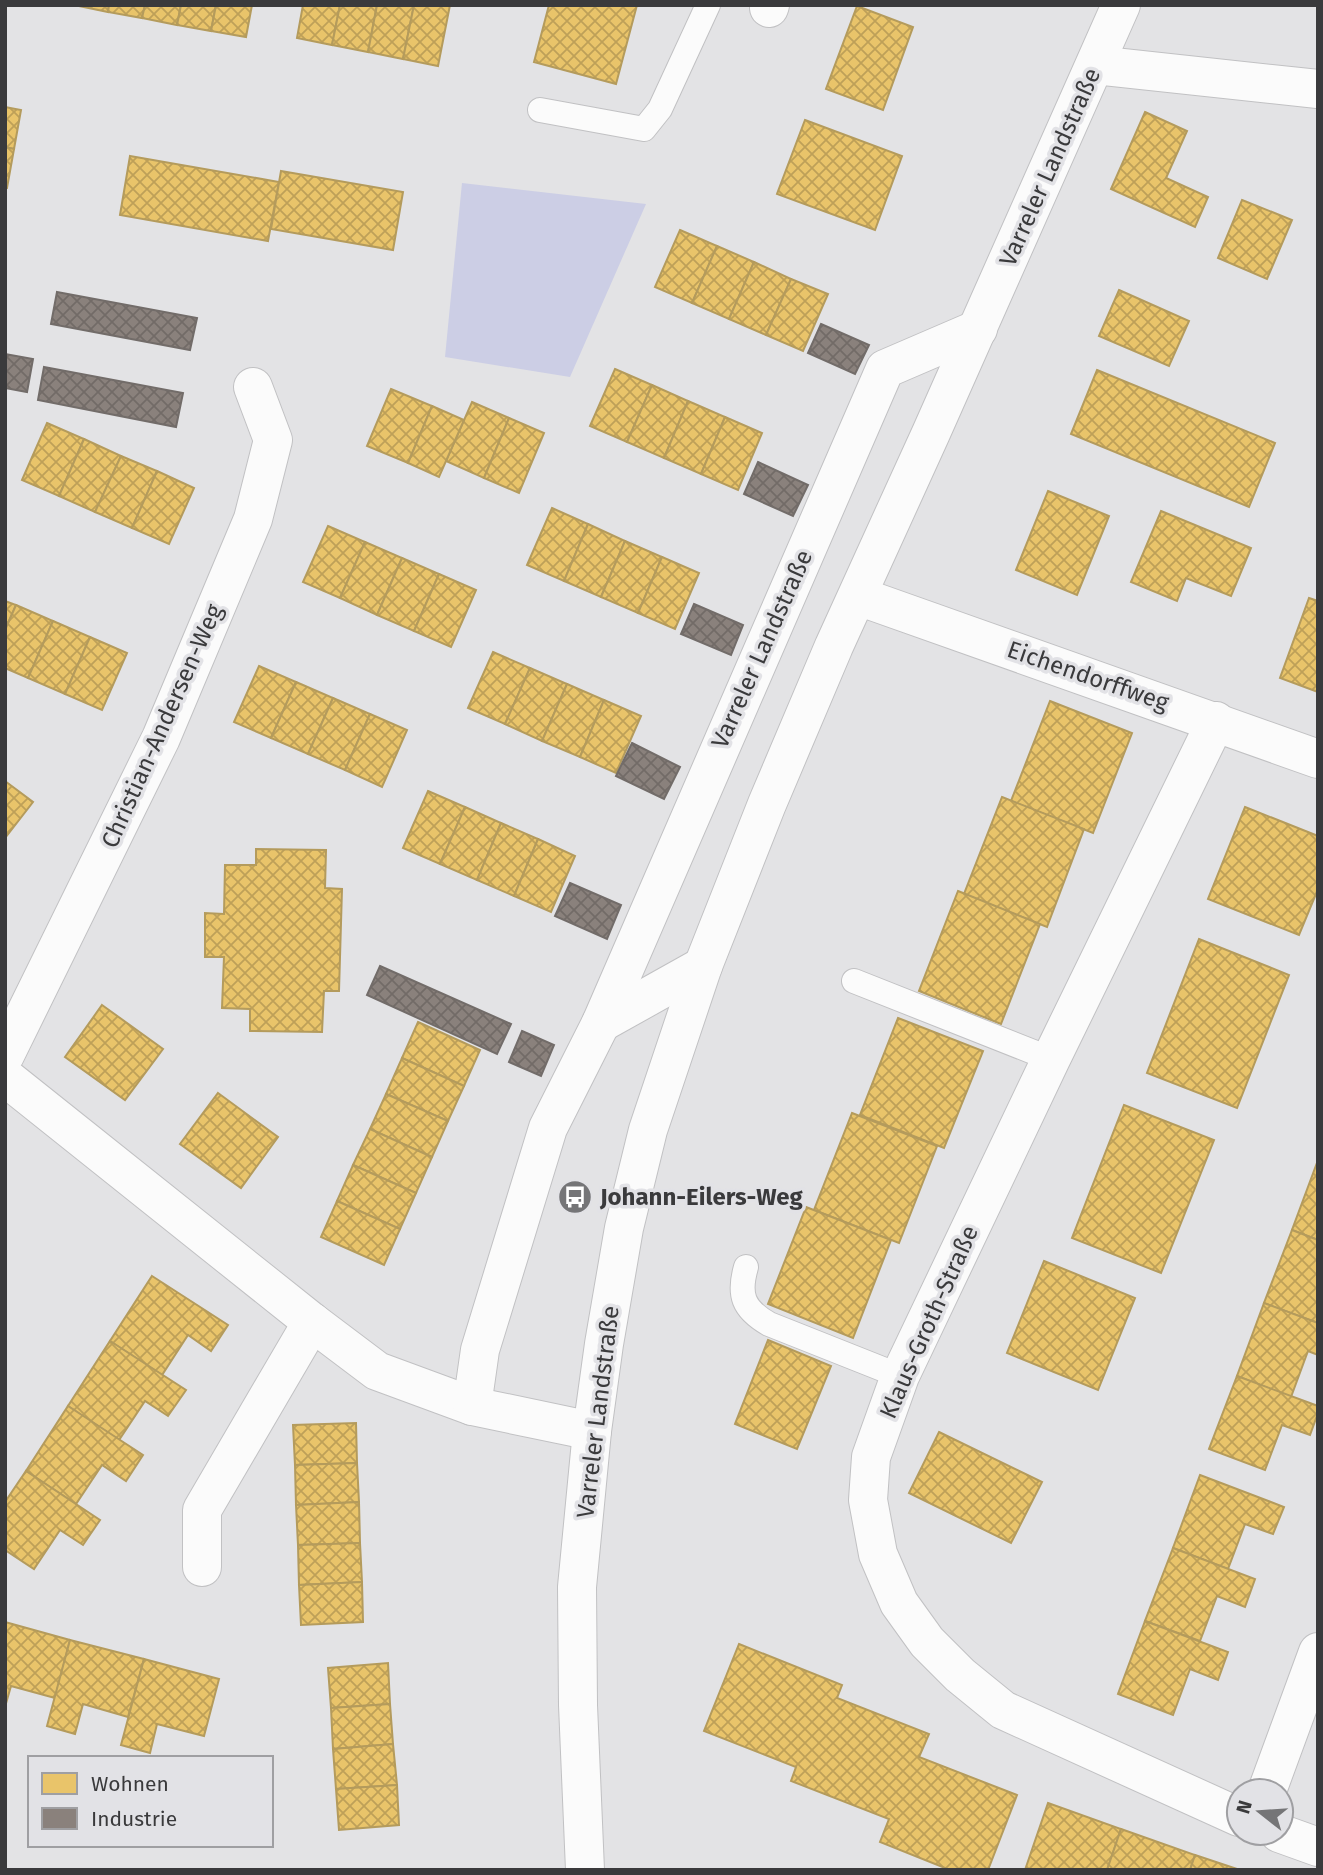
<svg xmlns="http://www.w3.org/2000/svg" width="1323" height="1875" viewBox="0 0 1323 1875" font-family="'Fira Sans',sans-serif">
	<defs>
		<pattern id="homes-cross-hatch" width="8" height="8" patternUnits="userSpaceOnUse" patternTransform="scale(1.75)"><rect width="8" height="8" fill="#e9c46a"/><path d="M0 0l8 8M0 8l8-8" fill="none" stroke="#bea058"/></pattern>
		<pattern id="industry-cross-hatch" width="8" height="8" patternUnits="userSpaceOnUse" patternTransform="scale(1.75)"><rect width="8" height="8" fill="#8a817c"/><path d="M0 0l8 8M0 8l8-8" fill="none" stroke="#726b67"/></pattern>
	</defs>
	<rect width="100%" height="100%" fill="#e3e3e5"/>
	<path fill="#cccee5" d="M 462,183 L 646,204 L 570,377 L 445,357 Z"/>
	<g fill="url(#homes-cross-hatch)" stroke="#b49b5c" stroke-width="2">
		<path d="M 74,5 L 109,5 L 108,12 Z"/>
		<path d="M 109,5 L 145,5 L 142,18 L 108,12 Z"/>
		<path d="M 145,5 L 181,5 L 177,25 L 142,18 Z"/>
		<path d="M 181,5 L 216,5 L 211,31 L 177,25 Z"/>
		<path d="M 216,5 L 252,5 L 246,37 L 211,31 Z"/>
		<path d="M 303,5 L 340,5 L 332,45 L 297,38 Z"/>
		<path d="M 340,5 L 377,5 L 368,52 L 332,45 Z"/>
		<path d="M 377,5 L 414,5 L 403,59 L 368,52 Z"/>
		<path d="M 414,5 L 450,5 L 438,66 L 403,59 Z"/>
		<path d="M 549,5 L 637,5 L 616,84 L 534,62 Z"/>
		<path d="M 857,6 L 913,27 L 883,110 L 826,89 Z"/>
		<path d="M 5,107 L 21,110 L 14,149 L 5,147 Z"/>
		<path d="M 1145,112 L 1187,131 L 1166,178 L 1208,197 L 1195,227 L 1111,189 Z"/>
		<path d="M 805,120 L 902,156 L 875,230 L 777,194 Z"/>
		<path d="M 5,147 L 14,149 L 7,188 L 5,188 Z"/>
		<path d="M 130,156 L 279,182 L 268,241 L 120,215 Z"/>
		<path d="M 281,171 L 403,192 L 393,250 L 271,229 Z"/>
		<path d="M 1242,200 L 1292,220 L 1267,279 L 1218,258 Z"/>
		<path d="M 680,230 L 717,246 L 692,303 L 655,287 Z"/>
		<path d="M 717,246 L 754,262 L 729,319 L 692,303 Z"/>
		<path d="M 754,262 L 791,279 L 766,335 L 729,319 Z"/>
		<path d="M 791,279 L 828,294 L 803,351 L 766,335 Z"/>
		<path d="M 1119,290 L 1189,321 L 1169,366 L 1099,336 Z"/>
		<path d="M 615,369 L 652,385 L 627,442 L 590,426 Z"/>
		<path d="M 1097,370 L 1275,443 L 1249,507 L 1071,434 Z"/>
		<path d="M 652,385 L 688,401 L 664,458 L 627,442 Z"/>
		<path d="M 391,389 L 432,406 L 408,463 L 367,446 Z"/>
		<path d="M 688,401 L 725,417 L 701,474 L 664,458 Z"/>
		<path d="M 472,402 L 509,418 L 484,478 L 446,461 Z"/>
		<path d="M 432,406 L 464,420 L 439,477 L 408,463 Z"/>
		<path d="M 725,417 L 762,433 L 738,490 L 701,474 Z"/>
		<path d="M 509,418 L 544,433 L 519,493 L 484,478 Z"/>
		<path d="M 47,423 L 84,439 L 59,496 L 22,480 Z"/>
		<path d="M 84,439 L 121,456 L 95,512 L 59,496 Z"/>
		<path d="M 121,456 L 157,471 L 132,528 L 95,512 Z"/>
		<path d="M 157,471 L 194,488 L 169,544 L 132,528 Z"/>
		<path d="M 1048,491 L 1109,516 L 1077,595 L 1016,570 Z"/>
		<path d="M 552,508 L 588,524 L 564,581 L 527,565 Z"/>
		<path d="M 1161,511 L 1251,548 L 1231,596 L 1186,578 L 1177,601 L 1131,582 Z"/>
		<path d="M 588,524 L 625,541 L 601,597 L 564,581 Z"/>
		<path d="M 328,526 L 365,542 L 340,598 L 303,582 Z"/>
		<path d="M 625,541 L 662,557 L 638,613 L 601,597 Z"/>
		<path d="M 365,542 L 402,558 L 377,615 L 340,598 Z"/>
		<path d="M 662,557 L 699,573 L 675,629 L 638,613 Z"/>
		<path d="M 402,558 L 439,574 L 414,631 L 377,615 Z"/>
		<path d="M 439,574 L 476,590 L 451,647 L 414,631 Z"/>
		<path d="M 1309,598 L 1318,601 L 1318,692 L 1280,678 Z"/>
		<path d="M 5,601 L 16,605 L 5,630 Z"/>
		<path d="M 16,605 L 53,621 L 28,678 L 5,668 L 5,630 Z"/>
		<path d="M 53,621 L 90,637 L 65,694 L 28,678 Z"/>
		<path d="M 90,637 L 127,653 L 102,710 L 65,694 Z"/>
		<path d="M 493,652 L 530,668 L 505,724 L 468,708 Z"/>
		<path d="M 259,666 L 296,682 L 271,738 L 234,722 Z"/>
		<path d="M 530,668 L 567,684 L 542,741 L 505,724 Z"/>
		<path d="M 296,682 L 333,698 L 308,754 L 271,738 Z"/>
		<path d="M 567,684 L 604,700 L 580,757 L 542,741 Z"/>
		<path d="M 333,698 L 370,714 L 345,770 L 308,754 Z"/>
		<path d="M 604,700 L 641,716 L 616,773 L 580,757 Z"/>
		<path d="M 1050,701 L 1132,733 L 1093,833 L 1011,801 Z"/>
		<path d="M 370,714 L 407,730 L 382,787 L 345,770 Z"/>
		<path d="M 5,781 L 33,802 L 5,838 Z"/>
		<path d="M 428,791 L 465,807 L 440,864 L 403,848 Z"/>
		<path d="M 1002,797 L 1084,829 L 1047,927 L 964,894 Z"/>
		<path d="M 465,807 L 501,823 L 477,880 L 440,864 Z"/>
		<path d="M 1245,807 L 1318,836 L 1318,889 L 1299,935 L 1208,899 Z"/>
		<path d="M 501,823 L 538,839 L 514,896 L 477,880 Z"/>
		<path d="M 538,839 L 575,856 L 551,912 L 514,896 Z"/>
		<path d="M 256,849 L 326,850 L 325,888 L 342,889 L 339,991 L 324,991 L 322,1032 L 250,1031 L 250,1009 L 222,1008 L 224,957 L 205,957 L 205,913 L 224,914 L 225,865 L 256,865 Z"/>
		<path d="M 958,891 L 1040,924 L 1001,1024 L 919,991 Z"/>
		<path d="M 1199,939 L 1289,975 L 1237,1108 L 1147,1073 Z"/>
		<path d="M 102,1005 L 163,1049 L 125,1100 L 65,1057 Z"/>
		<path d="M 898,1018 L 983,1051 L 944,1148 L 860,1115 Z"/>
		<path d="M 418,1022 L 480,1050 L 464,1086 L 402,1058 Z"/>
		<path d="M 402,1058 L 464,1086 L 448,1121 L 386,1094 Z"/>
		<path d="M 218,1093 L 278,1137 L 241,1188 L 180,1144 Z"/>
		<path d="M 386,1094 L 448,1121 L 432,1157 L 370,1129 Z"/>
		<path d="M 1124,1105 L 1214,1140 L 1161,1273 L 1072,1238 Z"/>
		<path d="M 852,1113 L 937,1146 L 899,1243 L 814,1210 Z"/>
		<path d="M 370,1129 L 432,1157 L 416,1193 L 353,1165 Z"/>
		<path d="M 1318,1160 L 1318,1240 L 1292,1230 Z"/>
		<path d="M 353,1165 L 416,1193 L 400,1229 L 337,1201 Z"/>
		<path d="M 337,1201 L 400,1229 L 384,1265 L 321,1237 Z"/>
		<path d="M 806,1207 L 891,1240 L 853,1338 L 768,1304 Z"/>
		<path d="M 1292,1230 L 1318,1240 L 1318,1323 L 1264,1303 Z"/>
		<path d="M 1044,1261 L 1135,1298 L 1098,1390 L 1007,1353 Z"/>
		<path d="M 152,1276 L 228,1325 L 211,1351 L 188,1335 L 162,1375 L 110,1341 Z"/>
		<path d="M 1264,1303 L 1318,1323 L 1318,1355 L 1308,1351 L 1291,1397 L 1237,1376 Z"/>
		<path d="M 768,1340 L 831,1366 L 797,1449 L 735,1424 Z"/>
		<path d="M 110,1341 L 186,1390 L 168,1416 L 145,1401 L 119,1440 L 68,1406 Z"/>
		<path d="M 1237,1376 L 1318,1406 L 1318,1413 L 1310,1435 L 1282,1425 L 1265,1470 L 1209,1449 Z"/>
		<path d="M 68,1406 L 143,1455 L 126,1481 L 102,1465 L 76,1504 L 26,1471 Z"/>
		<path d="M 356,1423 L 357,1463 L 295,1465 L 293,1425 Z"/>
		<path d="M 939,1432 L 1042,1482 L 1011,1543 L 909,1493 Z"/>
		<path d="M 357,1463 L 359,1502 L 296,1505 L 295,1465 Z"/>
		<path d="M 26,1471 L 100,1520 L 83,1545 L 60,1530 L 34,1569 L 5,1550 L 5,1502 Z"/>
		<path d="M 1200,1475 L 1284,1507 L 1273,1534 L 1245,1524 L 1228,1569 L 1173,1548 Z"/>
		<path d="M 359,1502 L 360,1543 L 298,1545 L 296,1505 Z"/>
		<path d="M 360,1543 L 362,1582 L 299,1585 L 298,1545 Z"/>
		<path d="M 1173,1548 L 1255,1579 L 1245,1607 L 1217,1596 L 1200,1641 L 1145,1621 Z"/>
		<path d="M 362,1582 L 363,1622 L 301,1625 L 299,1585 Z"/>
		<path d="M 1145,1621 L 1228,1652 L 1218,1680 L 1190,1669 L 1173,1715 L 1118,1694 Z"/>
		<path d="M 5,1622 L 70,1640 L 55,1698 L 11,1686 L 5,1707 Z"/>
		<path d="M 70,1640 L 144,1659 L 128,1717 L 83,1704 L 75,1734 L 47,1726 Z"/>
		<path d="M 739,1644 L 842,1685 L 837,1698 L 929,1734 L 919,1757 L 1017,1795 L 988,1870 L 950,1870 L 880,1842 L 889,1819 L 791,1781 L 796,1767 L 704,1731 Z"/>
		<path d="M 144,1659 L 219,1679 L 204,1736 L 157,1724 L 150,1753 L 121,1745 Z"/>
		<path d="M 388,1663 L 390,1704 L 331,1708 L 328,1668 Z"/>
		<path d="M 390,1704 L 393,1744 L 333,1749 L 331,1708 Z"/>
		<path d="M 393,1744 L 397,1785 L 336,1789 L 333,1749 Z"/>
		<path d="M 397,1785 L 399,1825 L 339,1830 L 336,1789 Z"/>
		<path d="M 1048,1803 L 1121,1829 L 1107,1870 L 1025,1870 Z"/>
		<path d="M 1121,1829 L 1195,1855 L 1190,1870 L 1107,1870 Z"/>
		<path d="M 1195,1855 L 1240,1870 L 1190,1870 Z"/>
	</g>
	<g fill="url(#industry-cross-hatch)" stroke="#726c69" stroke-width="2">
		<path d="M 57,292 L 197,318 L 190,350 L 51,324 Z"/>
		<path d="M 821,324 L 869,345 L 855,374 L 808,353 Z"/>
		<path d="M 5,354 L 33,359 L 27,392 L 5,388 Z"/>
		<path d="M 44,367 L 183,393 L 176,427 L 38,400 Z"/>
		<path d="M 758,462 L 808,485 L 793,516 L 744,494 Z"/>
		<path d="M 694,604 L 743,625 L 731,655 L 681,634 Z"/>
		<path d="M 632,743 L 680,767 L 664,799 L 616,776 Z"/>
		<path d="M 570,883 L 621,905 L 607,939 L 555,916 Z"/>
		<path d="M 380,966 L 511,1024 L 497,1054 L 367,995 Z"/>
		<path d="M 522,1031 L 554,1045 L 541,1076 L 509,1062 Z"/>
	</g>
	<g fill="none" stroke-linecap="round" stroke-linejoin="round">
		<g stroke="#c1c1c3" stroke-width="26">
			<g id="lane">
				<path d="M 540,110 L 644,129 L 660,109 L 708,5"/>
				<path d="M 854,981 L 1051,1059"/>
				<path d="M 746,1267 C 738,1295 743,1309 769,1324 L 900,1376"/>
			</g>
		</g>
		<g stroke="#c1c1c3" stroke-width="40">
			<g id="street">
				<path d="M 769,8 L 770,5"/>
				<path d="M 1095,65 L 1318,89"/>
				<path d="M 858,596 L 1318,759"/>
				<path d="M 1216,721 L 1051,1059 L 900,1376 L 871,1457 L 868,1500 L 878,1554 L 899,1603 L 927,1642 L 960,1675 L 1003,1710 L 1239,1817"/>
				<path d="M 601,1023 L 703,966"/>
				<path d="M 5,1055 L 161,738 L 253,519 L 273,440 L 253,387"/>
				<path d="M 5,1077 L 312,1322 L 377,1371 L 472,1406 L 592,1431"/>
				<path d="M 472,1406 L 480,1350 L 548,1128 L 601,1023 L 885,369 L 978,329"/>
				<path d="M 202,1567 L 202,1510 L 312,1322"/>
				<path d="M 1267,1791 L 1318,1652"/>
				<path d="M 1279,1833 L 1318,1847"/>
			</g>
		</g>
		<g stroke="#c1c1c3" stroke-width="40">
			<path id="secondary" d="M 585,1870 L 578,1705 L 577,1587 L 592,1431 L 604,1344 L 624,1228 L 648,1130 L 703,966 L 767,804 L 834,646 L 931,433 L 1121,5"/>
		</g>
		<use href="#lane" stroke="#fbfbfb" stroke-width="24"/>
		<use href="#street" stroke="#fbfbfb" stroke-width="38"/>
		<use href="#secondary" stroke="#fbfbfb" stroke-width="38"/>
	</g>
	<defs>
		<g id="bus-disc" transform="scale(1.75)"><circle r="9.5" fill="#757577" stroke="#e2e2e6"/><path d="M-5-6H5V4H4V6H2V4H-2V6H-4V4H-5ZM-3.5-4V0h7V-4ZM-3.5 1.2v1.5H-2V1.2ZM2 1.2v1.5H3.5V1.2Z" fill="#fff"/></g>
	</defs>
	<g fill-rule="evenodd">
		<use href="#bus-disc" x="575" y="1197"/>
	</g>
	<g text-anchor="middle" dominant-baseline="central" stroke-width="7" stroke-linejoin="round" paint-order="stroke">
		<g font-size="24" fill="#3a3a3c" stroke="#e2e2e6">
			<text transform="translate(1050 167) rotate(-66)">Varreler Landstraße</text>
			<text transform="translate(762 649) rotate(-66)">Varreler Landstraße</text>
			<text transform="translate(1088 676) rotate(19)">Eichendorffweg</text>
			<text transform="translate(162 726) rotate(-66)">Christian-Andersen-Weg</text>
			<text transform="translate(929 1322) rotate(-66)">Klaus-Groth-Straße</text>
			<text transform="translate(598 1412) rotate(-83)">Varreler Landstraße</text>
		</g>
		<g font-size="24" font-weight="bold" fill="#3a3a3c" stroke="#e2e2e6" text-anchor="start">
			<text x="600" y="1197">Johann-Eilers-Weg</text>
		</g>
	</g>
	<rect width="1323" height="1875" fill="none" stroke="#3a3a3c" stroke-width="14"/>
	<rect x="28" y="1756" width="245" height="91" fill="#e2e2e6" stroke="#9f9fa2" stroke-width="2"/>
	<rect x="42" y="1773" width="35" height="21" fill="#e9c46a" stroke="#9f9fa2" stroke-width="2"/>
	<text x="91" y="1791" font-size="21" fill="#3a3a3c">Wohnen</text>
	<rect x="42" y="1808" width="35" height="21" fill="#8a817c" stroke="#9f9fa2" stroke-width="2"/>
	<text x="91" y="1826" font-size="21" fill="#3a3a3c">Industrie</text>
	<g transform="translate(1260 1812) rotate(287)"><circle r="33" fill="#e2e2e6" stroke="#9f9fa2" stroke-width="2"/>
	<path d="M0-5L12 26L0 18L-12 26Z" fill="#757577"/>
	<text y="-10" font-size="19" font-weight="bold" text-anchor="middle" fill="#3a3a3c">N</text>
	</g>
</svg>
